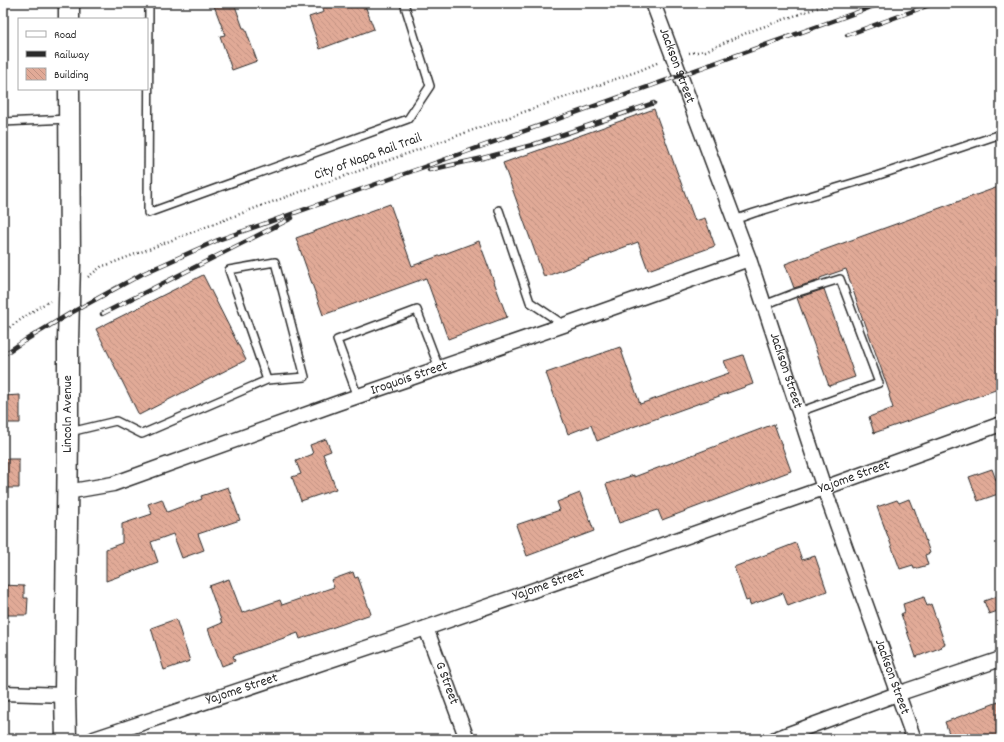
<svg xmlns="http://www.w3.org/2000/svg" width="1004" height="742" viewBox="0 0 1004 742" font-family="Dekko,sans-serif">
	<defs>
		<pattern id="building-back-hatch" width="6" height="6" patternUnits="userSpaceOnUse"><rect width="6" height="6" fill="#e1aa97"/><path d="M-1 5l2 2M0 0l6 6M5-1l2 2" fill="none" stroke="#c19282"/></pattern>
	</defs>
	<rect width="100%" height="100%" fill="#fff"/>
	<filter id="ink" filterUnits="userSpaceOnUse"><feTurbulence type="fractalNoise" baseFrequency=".025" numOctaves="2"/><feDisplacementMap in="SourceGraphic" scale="8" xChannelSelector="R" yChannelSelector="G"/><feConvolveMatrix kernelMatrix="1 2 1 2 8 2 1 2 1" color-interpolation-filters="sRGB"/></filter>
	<g filter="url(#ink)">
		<g fill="url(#building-back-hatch)" stroke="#2b2b2b">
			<path d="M 213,3 L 234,3 L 243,28 L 245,28 L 257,61 L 232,70 L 220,36 L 225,35 Z"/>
			<path d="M 321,3 L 364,3 L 374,29 L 320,49 L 309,17 L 324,12 Z"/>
			<path d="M 654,109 L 695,221 L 705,218 L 715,246 L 648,270 L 638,242 L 544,277 L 503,163 Z"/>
			<path d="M 1001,186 L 1001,388 L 874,433 L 869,417 L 893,408 L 889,395 L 890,394 L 864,320 L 863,320 L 846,269 L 820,278 L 820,280 L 794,288 L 785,264 Z"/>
			<path d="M 390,204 L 412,266 L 479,241 L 507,317 L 448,339 L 426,278 L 323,315 L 296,238 Z"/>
			<path d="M 203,275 L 246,360 L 139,415 L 96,329 Z"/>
			<path d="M 824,289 L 855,377 L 829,386 L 797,298 Z"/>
			<path d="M 620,347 L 640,404 L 729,373 L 724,361 L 743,355 L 753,384 L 630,428 L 597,441 L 591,425 L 568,434 L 546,373 Z"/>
			<path d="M 20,395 L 20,423 L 3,423 L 3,396 Z"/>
			<path d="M 774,424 L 791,471 L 662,520 L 658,510 L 619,523 L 606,484 L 634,475 L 634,477 Z"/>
			<path d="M 326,439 L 331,451 L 323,454 L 336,489 L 301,501 L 292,477 L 301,474 L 296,461 L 313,454 L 310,445 Z"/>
			<path d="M 4,459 L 19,459 L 19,488 L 3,488 L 3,462 L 4,462 Z"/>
			<path d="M 992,469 L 1001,493 L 978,501 L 969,477 Z"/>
			<path d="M 228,487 L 240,520 L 198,534 L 204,550 L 182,558 L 173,534 L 151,542 L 158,562 L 106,581 L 106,549 L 122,543 L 122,524 L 152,514 L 148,504 L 162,499 L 167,512 L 202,499 L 201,496 Z"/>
			<path d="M 580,493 L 594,531 L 527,556 L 516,525 L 560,510 L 557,502 Z"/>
			<path d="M 909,499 L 913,509 L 914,508 L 930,553 L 925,555 L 928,565 L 914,569 L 913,565 L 900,569 L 877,507 L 897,500 L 899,503 Z"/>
			<path d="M 796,543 L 802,560 L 815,556 L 827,591 L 788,606 L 783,593 L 750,605 L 749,600 L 746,601 L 734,567 Z"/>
			<path d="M 353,572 L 355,578 L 358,577 L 371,614 L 300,639 L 298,633 L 233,656 L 235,661 L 222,666 L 208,629 L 222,623 L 209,586 L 229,579 L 242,613 L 280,600 L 282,605 L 334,587 L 331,580 Z"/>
			<path d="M 3,585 L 24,586 L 24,598 L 28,598 L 27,615 L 3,615 Z"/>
			<path d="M 1001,595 L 1001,610 L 989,614 L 984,601 Z"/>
			<path d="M 924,597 L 927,606 L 931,604 L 945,644 L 941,646 L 942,647 L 916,657 L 901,614 L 905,612 L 903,604 Z"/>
			<path d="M 176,619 L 190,661 L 164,670 L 151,628 Z"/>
			<path d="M 1001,701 L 1001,739 L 951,739 L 945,722 Z"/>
		</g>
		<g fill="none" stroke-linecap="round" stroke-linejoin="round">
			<g stroke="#2b2b2b" stroke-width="10">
				<g id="service">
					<path d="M 149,3 L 148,213 L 408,119 L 430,86 L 404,3"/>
					<path d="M 3,122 L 69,119"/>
					<path d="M 499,210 L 530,302 L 564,325"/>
					<path d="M 734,220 L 754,213 L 876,176 L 1001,134"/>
					<path d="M 764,305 L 795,293 L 840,279 L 879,383 L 799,412"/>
					<path d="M 358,397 L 337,340 L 417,310 L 439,368"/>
					<path d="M 70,432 L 116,421 L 142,434 L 267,380 L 229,270 L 275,262 L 305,377 L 267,380"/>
				</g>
			</g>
			<g stroke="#2b2b2b" stroke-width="17">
				<g id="minor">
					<path id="s1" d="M 653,3 L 749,259 L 824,488 L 914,739"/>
					<path id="s2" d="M 67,492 L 113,484 L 338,403 L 564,325 L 749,259"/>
					<path id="s3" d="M 426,628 L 467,739"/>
					<path d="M 3,693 L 65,695"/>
					<path id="s4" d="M 94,739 L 426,628 L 824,488 L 1001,424"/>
					<path d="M 775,739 L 897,694 L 1001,659"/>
				</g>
			</g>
			<g stroke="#2b2b2b" stroke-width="23">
				<g id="secondary">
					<path d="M 69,19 L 69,3"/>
					<path id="s5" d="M 66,739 L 65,695 L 68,433 L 68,341 L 70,263 L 69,89"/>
				</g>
			</g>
			<g stroke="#2b2b2b" stroke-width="2.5" stroke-dasharray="1 3" stroke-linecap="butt">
				<path d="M 689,53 L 705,51 L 751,31 L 831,3"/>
				<path d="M 88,277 L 102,266 L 107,265 L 258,207 L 641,70 L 659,62"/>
				<path d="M 3,332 L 39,307 L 50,301"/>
			</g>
			<use href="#service" stroke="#fff" stroke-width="7"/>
			<use href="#minor" stroke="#fff" stroke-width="14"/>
			<use href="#secondary" stroke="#fff" stroke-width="20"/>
			<g stroke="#2b2b2b" stroke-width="4.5">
				<g id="rail">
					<path d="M 847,35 L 935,3"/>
					<path d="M 429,170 L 483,158 L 532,145 L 654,103"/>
					<path d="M 102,314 L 292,218"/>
					<path d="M 3,355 L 24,341 L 69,314 L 142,274 L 218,240 L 393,178 L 883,3"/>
				</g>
			</g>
			<use href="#rail" stroke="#fff" stroke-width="3" stroke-dasharray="9" stroke-linecap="butt"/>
		</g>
	</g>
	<g text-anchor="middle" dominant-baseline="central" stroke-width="3.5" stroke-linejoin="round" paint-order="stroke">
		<g font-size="14" fill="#2b2b2b" stroke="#fff">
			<text stroke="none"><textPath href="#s1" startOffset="67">Jackson Street</textPath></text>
			<text transform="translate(368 157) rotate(-20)">City of Napa Rail Trail</text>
			<text stroke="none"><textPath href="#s1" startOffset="391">Jackson Street</textPath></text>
			<text stroke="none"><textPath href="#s2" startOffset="361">Iroquois Street</textPath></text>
			<text stroke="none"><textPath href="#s5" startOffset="325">Lincoln Avenue</textPath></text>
			<text stroke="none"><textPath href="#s4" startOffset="804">Yajome Street</textPath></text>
			<text stroke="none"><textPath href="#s4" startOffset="480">Yajome Street</textPath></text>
			<text stroke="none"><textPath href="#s1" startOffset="715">Jackson Street</textPath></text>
			<text stroke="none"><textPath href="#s3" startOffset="59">G Street</textPath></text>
			<text stroke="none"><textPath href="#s4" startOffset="156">Yajome Street</textPath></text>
		</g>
	</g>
	<rect width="1004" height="742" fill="none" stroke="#fff" stroke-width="16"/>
	<rect x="8" y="8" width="988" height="726" fill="none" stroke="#2b2b2b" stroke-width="1.5" filter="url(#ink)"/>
	<rect x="18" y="18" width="130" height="72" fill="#ffffff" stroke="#aaaaaa"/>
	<rect x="26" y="31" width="20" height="6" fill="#ffffff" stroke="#aaaaaa"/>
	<text x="54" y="38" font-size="12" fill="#2b2b2b">Road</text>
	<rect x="26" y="51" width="20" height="6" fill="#2b2b2b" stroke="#aaaaaa"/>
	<text x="54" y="58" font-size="12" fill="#2b2b2b">Railway</text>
	<rect x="26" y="68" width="20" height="12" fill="url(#building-back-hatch)" stroke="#aaaaaa"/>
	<text x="54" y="78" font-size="12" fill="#2b2b2b">Building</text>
</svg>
